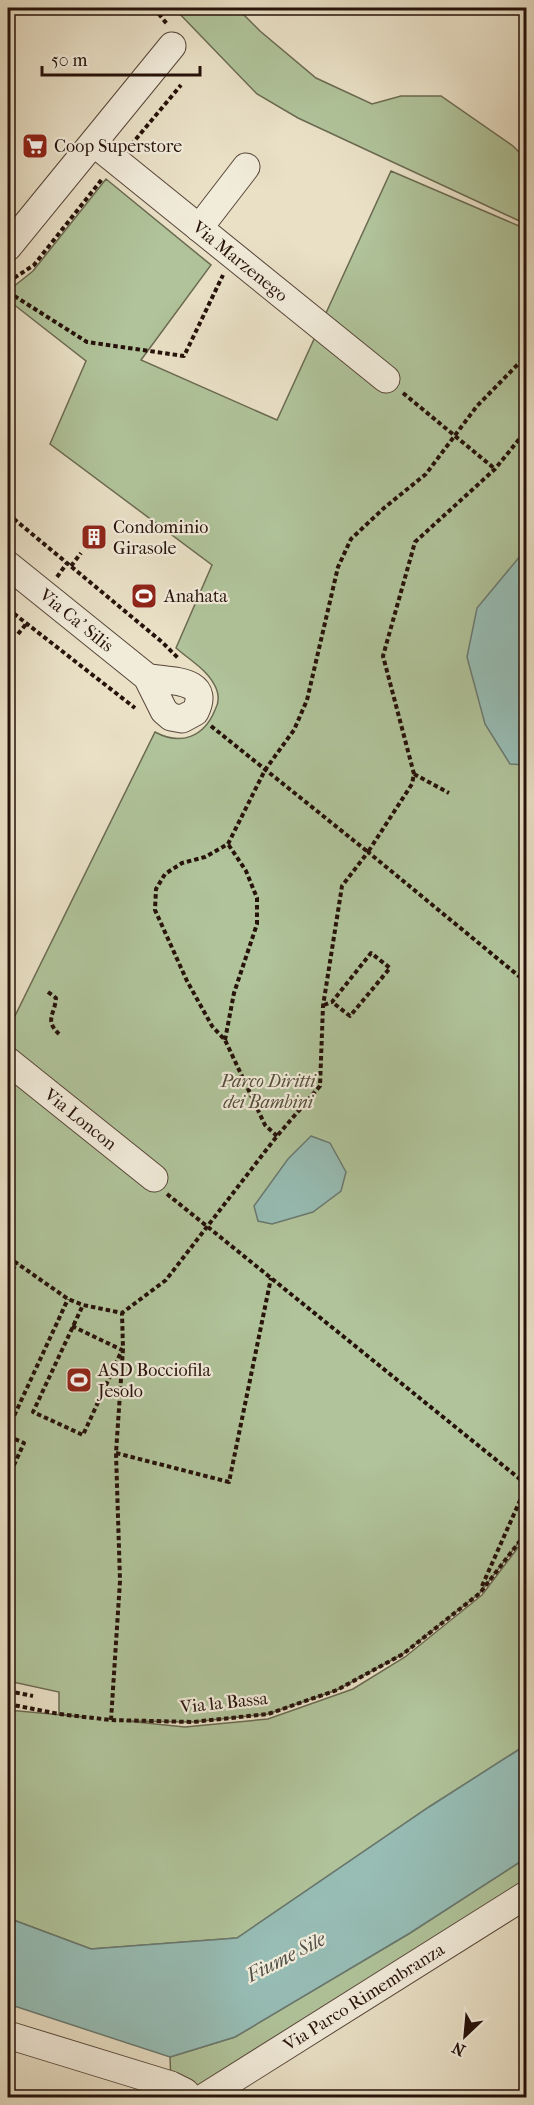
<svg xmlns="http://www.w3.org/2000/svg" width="534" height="2105" viewBox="0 0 534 2105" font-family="'IM FELL French Canon',serif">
	<rect width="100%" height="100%" fill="#e9e0c6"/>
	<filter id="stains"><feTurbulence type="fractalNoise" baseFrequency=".00333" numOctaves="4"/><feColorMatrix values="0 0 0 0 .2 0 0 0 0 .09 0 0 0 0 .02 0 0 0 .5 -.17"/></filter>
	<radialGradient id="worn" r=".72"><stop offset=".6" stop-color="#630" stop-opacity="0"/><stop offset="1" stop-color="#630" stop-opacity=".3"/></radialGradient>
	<g fill="#b0c39a" stroke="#6b6a52" stroke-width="1.5">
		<path d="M 174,8 L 237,8 L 260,31 L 316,78 L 372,104 L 401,96 L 441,96 L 513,146 L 526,159 L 526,224 L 298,118 L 257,94 Z"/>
		<path d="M 391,171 L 526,229 L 526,1533 L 480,1593 L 403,1654 L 337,1690 L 268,1714 L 193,1722 L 126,1721 L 185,1727 L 268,1719 L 353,1689 L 405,1657 L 482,1595 L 526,1537 L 526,1745 L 429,1807 L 237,1938 L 91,1949 L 8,1918 L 8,1710 L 84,1717 L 59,1714 L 59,1692 L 8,1681 L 8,1030 L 155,732 C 181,746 204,737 215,710 C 219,703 219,695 216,688 C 208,670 191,661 176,648 L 212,565 L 50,444 L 86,361 L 8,300 L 8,291 L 33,271 L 106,179 L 211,265 L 141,360 L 277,420 Z"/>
		<path d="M 526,1858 L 526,1895 L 203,2097 L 171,2085 L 170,2057 L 235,2037 L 410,1933 Z"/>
	</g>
	<g fill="#97bdb5" stroke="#6a7971" stroke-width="1.5">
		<path d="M 526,549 L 526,765 L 510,764 L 485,724 L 467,657 L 477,608 Z"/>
		<path d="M 311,1136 L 330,1143 L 346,1172 L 341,1191 L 313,1212 L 272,1224 L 258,1221 L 254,1206 L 288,1159 Z"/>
		<path d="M 526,1745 L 526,1858 L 410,1933 L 235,2037 L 170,2057 L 8,2004 L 8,1918 L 91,1949 L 237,1938 L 429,1807 Z"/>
	</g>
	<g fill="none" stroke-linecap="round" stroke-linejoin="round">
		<g stroke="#574639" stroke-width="29">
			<g id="minor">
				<path id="s1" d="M 94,143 L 386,379"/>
				<path d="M 199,228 L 246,167"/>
				<path d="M 8,247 L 172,46"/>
				<path id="s2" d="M 8,565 L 147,677 L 164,711 L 171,717 L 182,719 L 195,712 C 213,677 166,682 147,677"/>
				<path id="s3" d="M 8,1061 L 154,1178"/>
				<path d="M 8,2035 L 171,2085 L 185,2092 L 190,2098"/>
				<path id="s4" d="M 203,2098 L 526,1895"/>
			</g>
		</g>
		<g stroke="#26120a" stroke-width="4" stroke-dasharray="4.5 3" stroke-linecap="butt">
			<path d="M 154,8 L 167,24"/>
			<path d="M 131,145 L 181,85"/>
			<path d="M 8,282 L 34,265 L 103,178"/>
			<path d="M 8,292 L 87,342 L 184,356 L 223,275"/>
			<path d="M 403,393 L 495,469"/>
			<path d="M 8,514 L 162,642 L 178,658"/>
			<path d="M 71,566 L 81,553"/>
			<path d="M 57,577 L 67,563"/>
			<path d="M 8,609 L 135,708"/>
			<path d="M 18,634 L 26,624"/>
			<path d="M 211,726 L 368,852 L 412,784 L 414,774 L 383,656 L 415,542 L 495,469 L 521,437 L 526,433"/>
			<path d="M 414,774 L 449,793"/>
			<path d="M 48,992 L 56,998 C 55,1014 44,1020 59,1034"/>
			<path d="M 324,1005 L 332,1002 L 371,953 L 390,968 L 350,1016 L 332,1002"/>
			<path d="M 225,1040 L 234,993 L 257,924 L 257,898 L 246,871 L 228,844"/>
			<path d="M 277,1136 L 265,1125 L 225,1040 L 212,1026 L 187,981 L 155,910 L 156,889 L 165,874 L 182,863 L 205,857 L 228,844 L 265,770 L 294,730 L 307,700 L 338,567 L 351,539 L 384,508 L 426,474 L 477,406 L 526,356"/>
			<path d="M 167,1194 L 526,1484"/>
			<path d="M 8,1257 L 68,1299 L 83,1305 L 122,1313 L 166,1280 L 277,1136 L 320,1086 L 323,1006 L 342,886 L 368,852 L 526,982"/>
			<path d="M 8,1276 L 17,1263"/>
			<path d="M 8,1297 C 15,1309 14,1321 8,1334"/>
			<path d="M 72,1326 L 122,1350 L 83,1435 L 33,1412 L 83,1305"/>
			<path d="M 8,1429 L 68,1299"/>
			<path d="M 8,1436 L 24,1443 L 8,1478"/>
			<path d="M 116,1453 L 229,1482 L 271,1278"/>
			<path d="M 482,1586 L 526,1487"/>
			<path d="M 8,1691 L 33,1696"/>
			<path d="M 8,1704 L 59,1714 L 111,1720 L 193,1722 L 268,1714 L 337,1690 L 403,1654 L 480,1593 L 526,1533"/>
			<path d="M 111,1720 L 120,1581 L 116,1453 L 123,1349 L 122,1313"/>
		</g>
		<use href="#minor" stroke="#f1ebda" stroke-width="27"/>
	</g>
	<defs>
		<g id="supermarket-square" transform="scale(1.35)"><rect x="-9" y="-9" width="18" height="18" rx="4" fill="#8f2418" stroke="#f1ebda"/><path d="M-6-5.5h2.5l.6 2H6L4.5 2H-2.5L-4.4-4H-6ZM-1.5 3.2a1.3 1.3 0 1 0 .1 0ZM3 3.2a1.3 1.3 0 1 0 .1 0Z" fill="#fff"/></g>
		<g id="building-square" transform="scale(1.35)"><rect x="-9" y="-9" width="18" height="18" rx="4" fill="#8f2418" stroke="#f1ebda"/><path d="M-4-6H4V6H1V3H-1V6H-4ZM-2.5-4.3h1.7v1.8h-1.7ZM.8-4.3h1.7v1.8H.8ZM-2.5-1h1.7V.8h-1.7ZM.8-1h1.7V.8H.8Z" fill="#fff"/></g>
		<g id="stadium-square" transform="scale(1.35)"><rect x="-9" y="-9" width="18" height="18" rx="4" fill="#8f2418" stroke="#f1ebda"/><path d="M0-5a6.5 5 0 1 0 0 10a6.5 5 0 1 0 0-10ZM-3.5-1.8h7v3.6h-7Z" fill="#fff"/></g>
	</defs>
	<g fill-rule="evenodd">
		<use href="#supermarket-square" x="35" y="146"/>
		<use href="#building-square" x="94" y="537"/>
		<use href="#stadium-square" x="144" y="596"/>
		<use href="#stadium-square" x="79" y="1380"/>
	</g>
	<g text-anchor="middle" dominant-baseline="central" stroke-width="4.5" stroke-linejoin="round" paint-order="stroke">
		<g font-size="18" fill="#26120a" stroke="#f1ebda" text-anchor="start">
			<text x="54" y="146">Coop Superstore</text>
			<text x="113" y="527">Condominio<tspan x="113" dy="21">Girasole</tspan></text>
			<text x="164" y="596">Anahata</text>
			<text x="98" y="1370">ASD Bocciofila<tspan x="98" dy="21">Jesolo</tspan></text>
		</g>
		<g font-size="18" fill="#26120a" stroke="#f1ebda">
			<text stroke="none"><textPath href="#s1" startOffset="188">Via Marzenego</textPath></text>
			<text stroke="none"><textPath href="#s2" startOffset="88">Via Ca' Silis</textPath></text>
			<text stroke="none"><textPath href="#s3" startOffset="93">Via Loncon</textPath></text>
			<text transform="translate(224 1703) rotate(-6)">Via la Bassa</text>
			<text stroke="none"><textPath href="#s4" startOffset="190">Via Parco Rimembranza</textPath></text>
		</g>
		<g font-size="18" font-style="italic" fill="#56503c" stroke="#f1ebda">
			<text x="268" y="1081">Parco Diritti<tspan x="268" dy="21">dei Bambini</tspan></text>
		</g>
		<g font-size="20" font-style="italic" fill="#4e4e46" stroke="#f1ebda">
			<text transform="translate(286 1957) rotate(-27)">Fiume Sile</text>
		</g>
	</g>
	<rect width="534" height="2105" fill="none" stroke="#e9e0c6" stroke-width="30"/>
	<rect x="9" y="9" width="516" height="2087" fill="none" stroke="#26120a" stroke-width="3"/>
	<rect x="15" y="15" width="504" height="2075" fill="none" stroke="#26120a" stroke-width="1.5"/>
	<g transform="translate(465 2036) rotate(206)" stroke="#f1ebda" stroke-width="4.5" paint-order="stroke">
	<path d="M0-4.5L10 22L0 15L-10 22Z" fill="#26120a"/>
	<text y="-9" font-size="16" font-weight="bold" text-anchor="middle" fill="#26120a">N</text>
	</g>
	<path d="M42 66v9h158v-9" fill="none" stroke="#26120a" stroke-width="3"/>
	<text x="51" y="66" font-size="18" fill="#26120a" stroke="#f1ebda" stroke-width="4.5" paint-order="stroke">50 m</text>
	<rect width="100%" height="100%" filter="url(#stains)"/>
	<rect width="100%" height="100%" fill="url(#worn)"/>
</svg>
